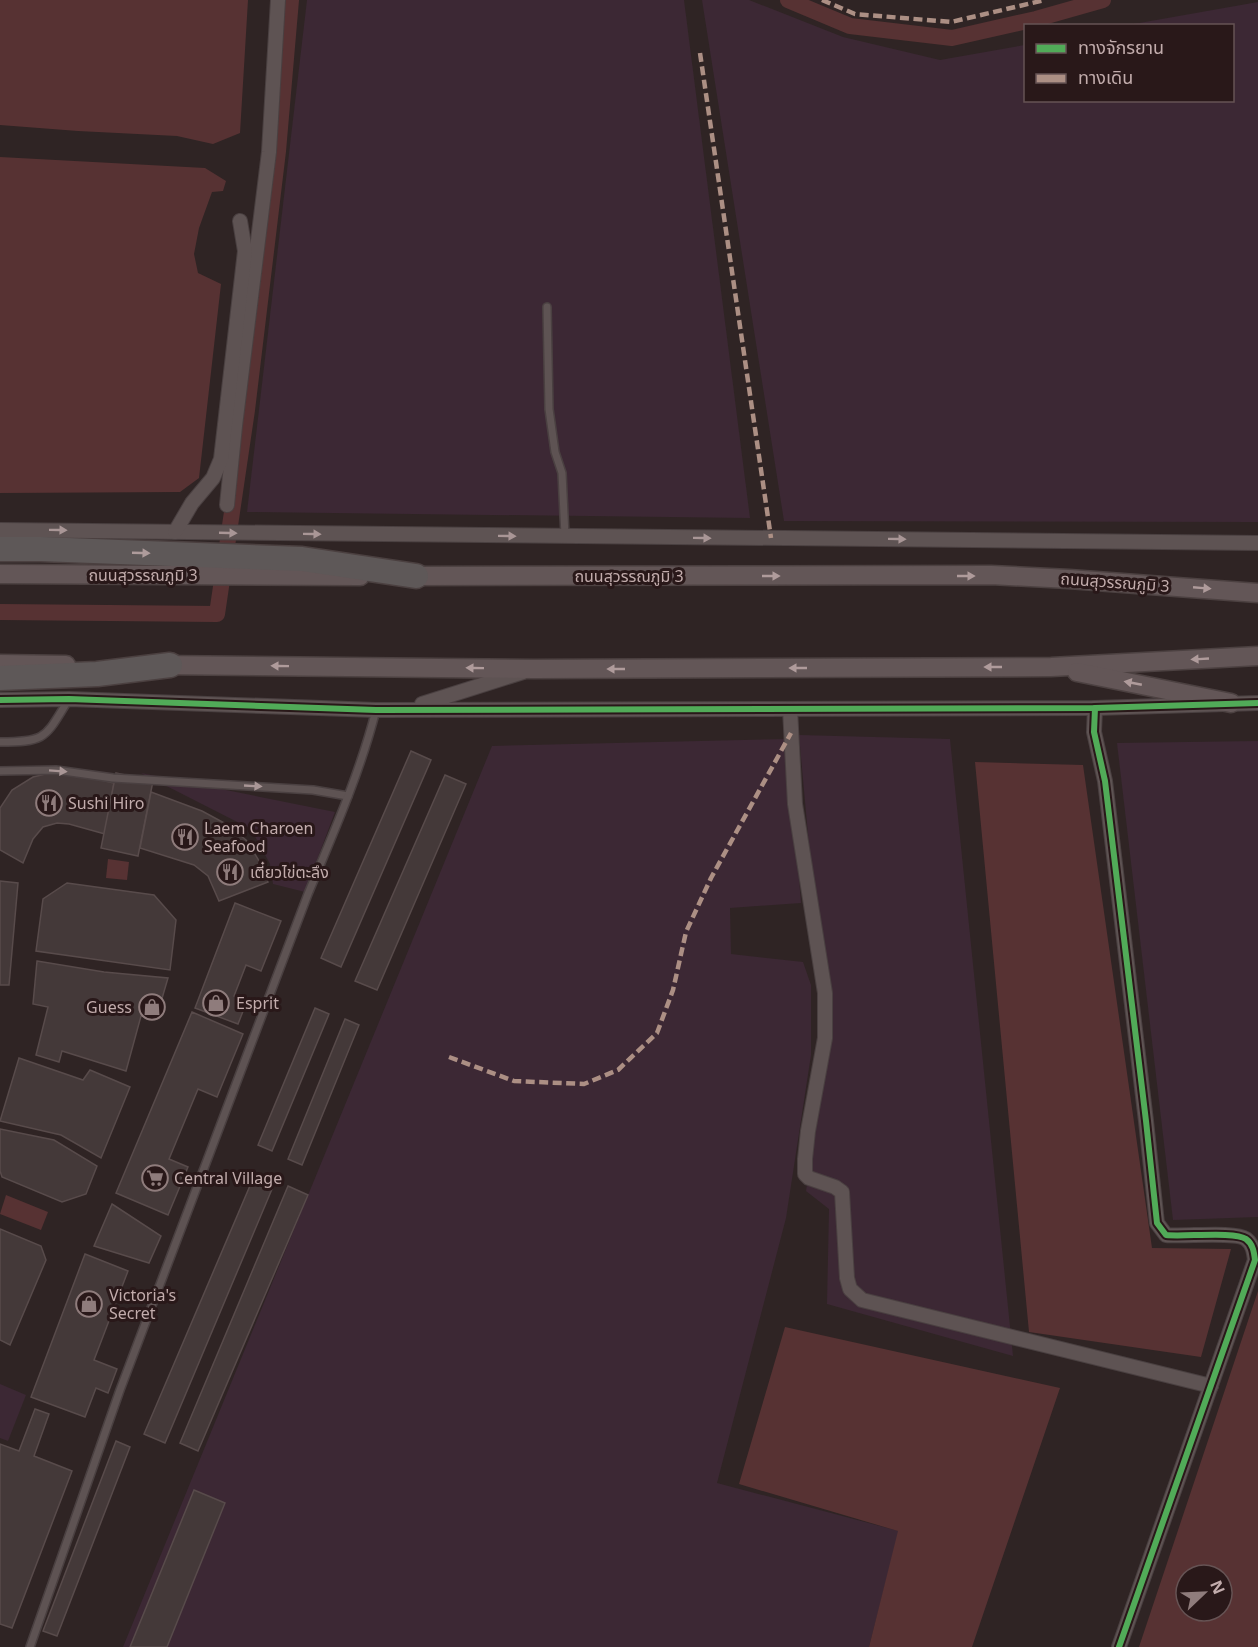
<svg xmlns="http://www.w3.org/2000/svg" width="1258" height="1647" viewBox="0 0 1258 1647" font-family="'Noto Sans','Noto Sans Thai',sans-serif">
	<rect width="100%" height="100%" fill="#2f2424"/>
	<g fill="#3c2834">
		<path d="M 307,0 L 684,0 L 750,518 L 247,512 Z"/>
		<path d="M 702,0 L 749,0 L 843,37 L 940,60 L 1025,45 L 1026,100 L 1232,100 L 1232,26 L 1128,25 L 1258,2 L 1258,522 L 784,521 Z"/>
		<path d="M 799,735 L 950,739 L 1013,1356 L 827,1304 L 829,1209 L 806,1191 L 828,1055 Z"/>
		<path d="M 788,739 L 801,903 L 730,908 L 731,954 L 803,962 L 811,985 L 811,1055 L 786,1218 L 717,1483 L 899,1531 L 869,1647 L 123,1647 L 492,746 Z"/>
		<path d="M 1258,741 L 1258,1217 L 1173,1220 L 1117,743 Z"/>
		<path d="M 141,773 L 335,812 L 305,892 L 273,884 L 270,864 L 251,829 Z"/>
		<path d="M 0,1384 L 26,1395 L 8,1441 L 0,1438 Z"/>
	</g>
	<g fill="#573233" fill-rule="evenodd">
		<path d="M 0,0 L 248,0 L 240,133 L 213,144 L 177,136 L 78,131 L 0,125 Z"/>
		<path d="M 0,157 L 205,168 L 226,181 L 223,191 L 212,192 L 199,228 L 194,254 L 198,273 L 221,284 L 199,478 L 180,492 L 0,493 Z"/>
		<path d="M 975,762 L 1083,765 L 1152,1248 L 1231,1249 L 1201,1357 L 1029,1332 Z"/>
		<path d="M 108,859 L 129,862 L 127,880 L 106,878 Z"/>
		<path d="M 6,1195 L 48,1212 L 41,1230 L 0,1214 Z"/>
		<path d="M 1258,1291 L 1258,1647 L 1139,1647 ZM 1186,1575 L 1222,1575 L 1222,1611 L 1186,1611 Z"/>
		<path d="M 785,1327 L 1060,1388 L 972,1647 L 869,1647 L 898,1531 L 739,1484 Z"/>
	</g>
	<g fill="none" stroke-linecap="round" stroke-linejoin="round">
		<g stroke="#573233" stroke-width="16">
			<path d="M 788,0 L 850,26 L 952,38 L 1036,19 L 1103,0"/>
			<path d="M 0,612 L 217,614 L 247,410 L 278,151 L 291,0"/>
		</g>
	</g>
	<g fill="#443939" stroke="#584b4b" stroke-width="1.5">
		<path d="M 411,751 L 431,760 L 341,967 L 321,958 Z"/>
		<path d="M 54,772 L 83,776 L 114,783 L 105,834 L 69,824 L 57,823 L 43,827 L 33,839 L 23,863 L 0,850 L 0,808 L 12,790 L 33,777 Z"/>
		<path d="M 116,773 L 153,781 L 138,856 L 101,848 Z"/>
		<path d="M 445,775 L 466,784 L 377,990 L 355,981 Z"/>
		<path d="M 151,792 L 202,811 L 226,824 L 246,840 L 258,859 L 268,882 L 219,901 L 208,876 L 194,865 L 140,848 Z"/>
		<path d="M 0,881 L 18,883 L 9,985 L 0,985 Z"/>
		<path d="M 67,883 L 154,895 L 176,920 L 170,970 L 36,951 L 43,899 Z"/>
		<path d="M 235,903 L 281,921 L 261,971 L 246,965 L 234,996 L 247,1001 L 238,1024 L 195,1008 Z"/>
		<path d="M 37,961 L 104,972 L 168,978 L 156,1019 L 141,1016 L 126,1071 L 62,1051 L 59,1062 L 36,1055 L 48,1007 L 33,1004 Z"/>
		<path d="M 315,1008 L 329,1014 L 272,1151 L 258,1145 Z"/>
		<path d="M 192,1012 L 243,1034 L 217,1097 L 198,1089 L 169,1159 L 188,1167 L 168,1215 L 116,1193 Z"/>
		<path d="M 345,1019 L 359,1025 L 302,1165 L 288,1159 Z"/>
		<path d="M 19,1058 L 83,1080 L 90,1070 L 130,1087 L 101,1158 L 61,1135 L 0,1121 Z"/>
		<path d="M 0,1129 L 54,1140 L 97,1166 L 86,1194 L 62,1202 L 2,1177 L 0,1171 Z"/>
		<path d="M 255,1174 L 275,1182 L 165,1443 L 144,1434 Z"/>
		<path d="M 288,1186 L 308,1195 L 198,1451 L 180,1443 Z"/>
		<path d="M 112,1204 L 161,1236 L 149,1263 L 94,1246 Z"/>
		<path d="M 0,1229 L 41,1246 L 46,1260 L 10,1345 L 0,1340 Z"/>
		<path d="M 85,1254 L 128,1271 L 94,1360 L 117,1369 L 108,1393 L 96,1388 L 85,1417 L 31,1397 Z"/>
		<path d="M 35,1409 L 49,1414 L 34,1456 L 72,1471 L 12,1628 L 0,1624 L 0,1444 L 19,1451 Z"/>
		<path d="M 116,1441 L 130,1447 L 57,1636 L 43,1631 Z"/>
		<path d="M 194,1490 L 225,1503 L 167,1647 L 130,1647 Z"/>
	</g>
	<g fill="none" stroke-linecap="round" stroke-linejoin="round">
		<g stroke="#4a4041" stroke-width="10">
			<g id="service">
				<path d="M 547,307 L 549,409 L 555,452 L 562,473 L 565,536"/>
				<path d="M 0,742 C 48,742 45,737 69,699"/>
				<path d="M 0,771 L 56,770 L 113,778 L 313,790 L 348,796"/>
				<path d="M 30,1647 L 120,1390 L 308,894 C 333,834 360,773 376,710"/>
			</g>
		</g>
		<g stroke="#4a4041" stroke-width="16">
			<g id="minor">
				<path d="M 227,505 L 235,426 L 269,152 L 278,0"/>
				<path d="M 0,530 L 1258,543"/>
				<path d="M 175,532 L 192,503 L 213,478 L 221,459 L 245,251 L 240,221"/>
				<path d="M 0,700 L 69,699 L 376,710 L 1095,708 L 1258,703"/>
				<path d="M 422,704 L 523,672"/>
				<path d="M 1095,708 L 1094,732 L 1105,781 L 1146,1121 L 1157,1223 L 1166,1235 C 1184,1237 1235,1231 1246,1239 C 1253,1244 1254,1252 1255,1260 L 1119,1647"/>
				<path d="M 790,709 L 795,804 L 825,993 L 825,1038 L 808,1131 L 805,1159 L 805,1174 L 809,1178 L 835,1187 L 842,1192 L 847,1278 L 850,1289 L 862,1300 L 1211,1386"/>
			</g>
		</g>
		<g stroke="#4c4141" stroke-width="21">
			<g id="secondary">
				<path d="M 0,574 L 360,576"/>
				<path d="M 405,576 L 991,575 L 1069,579 L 1258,593"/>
				<path d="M 0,664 L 66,665"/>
				<path d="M 159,665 L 534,669 L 1051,667 L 1258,656"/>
				<path d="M 1077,672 L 1231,703"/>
			</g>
		</g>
		<g stroke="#4b4040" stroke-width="27">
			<g id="motorway">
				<path d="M 0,549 L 41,549 L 302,559 L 416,576"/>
				<path d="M 0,678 L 97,674 L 170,665"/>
			</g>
		</g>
		<use href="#service" stroke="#5e5353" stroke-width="7"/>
		<use href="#minor" stroke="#5e5353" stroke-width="14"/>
		<use href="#secondary" stroke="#635657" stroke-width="18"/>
		<use href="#motorway" stroke="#5e5858" stroke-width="24"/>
		<g stroke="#ac8f84" stroke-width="4.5" stroke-dasharray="9 4.5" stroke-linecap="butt">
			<path d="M 822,0 L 855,14 L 951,22 L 1045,0"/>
			<path d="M 700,53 L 771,538"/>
			<path d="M 449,1057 L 514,1081 L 584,1084 L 618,1070 L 657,1033 L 673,990 L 686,932 L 711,878 L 791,733"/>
		</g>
		<g stroke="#291819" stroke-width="10">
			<g id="cycleway">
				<path d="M 0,700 L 69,699 L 376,710 L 1095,708 L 1258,703"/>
				<path d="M 1095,708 L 1094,732 L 1105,781 L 1146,1121 L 1157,1223 L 1166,1235 C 1184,1237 1235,1231 1246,1239 C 1253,1244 1254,1252 1255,1260 L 1119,1647"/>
			</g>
		</g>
		<use href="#cycleway" stroke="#51ab58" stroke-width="6"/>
	</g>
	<defs><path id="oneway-solid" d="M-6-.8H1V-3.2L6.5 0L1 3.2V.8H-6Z" transform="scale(1.5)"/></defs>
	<g fill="#a99696">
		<use href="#oneway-solid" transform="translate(58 530) rotate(1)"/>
		<use href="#oneway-solid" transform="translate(228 533) rotate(2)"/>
		<use href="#oneway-solid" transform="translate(312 534) rotate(1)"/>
		<use href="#oneway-solid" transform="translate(507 536) rotate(1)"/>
		<use href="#oneway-solid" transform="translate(702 538) rotate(1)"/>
		<use href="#oneway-solid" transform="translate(897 539) rotate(1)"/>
		<use href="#oneway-solid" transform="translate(58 771) rotate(4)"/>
		<use href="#oneway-solid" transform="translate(253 786) rotate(3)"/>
	</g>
	<use fill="#ae9b9b" href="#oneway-solid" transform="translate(141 553) rotate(2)"/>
	<g fill="#af9b9b">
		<use href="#oneway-solid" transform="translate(771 576)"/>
		<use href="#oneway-solid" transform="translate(966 576)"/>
		<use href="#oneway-solid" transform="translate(1202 588) rotate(5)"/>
		<use href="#oneway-solid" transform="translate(1200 659) rotate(177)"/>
		<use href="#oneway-solid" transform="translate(280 666) rotate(-179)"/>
		<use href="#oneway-solid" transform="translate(993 667) rotate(180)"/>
		<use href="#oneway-solid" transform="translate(475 668) rotate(-179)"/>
		<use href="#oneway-solid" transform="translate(798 668) rotate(180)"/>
		<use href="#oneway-solid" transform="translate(616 669) rotate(180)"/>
		<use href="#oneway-solid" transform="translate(1133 683) rotate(-169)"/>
	</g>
	<defs>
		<g id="restaurant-ring" transform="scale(1.35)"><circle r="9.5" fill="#291819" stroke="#8f7c7c" stroke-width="1.5"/><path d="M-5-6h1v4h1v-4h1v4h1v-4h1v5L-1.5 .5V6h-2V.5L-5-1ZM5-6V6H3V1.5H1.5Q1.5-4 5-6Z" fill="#8f7c7c"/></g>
		<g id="shop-ring" transform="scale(1.35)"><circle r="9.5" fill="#291819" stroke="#8f7c7c" stroke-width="1.5"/><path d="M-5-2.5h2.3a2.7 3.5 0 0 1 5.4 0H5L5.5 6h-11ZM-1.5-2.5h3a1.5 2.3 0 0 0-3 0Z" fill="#8f7c7c"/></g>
		<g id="supermarket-ring" transform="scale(1.35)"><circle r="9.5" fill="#291819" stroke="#8f7c7c" stroke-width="1.5"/><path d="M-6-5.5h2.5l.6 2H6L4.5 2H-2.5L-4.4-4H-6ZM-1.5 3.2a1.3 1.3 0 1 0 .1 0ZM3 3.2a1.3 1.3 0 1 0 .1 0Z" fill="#8f7c7c"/></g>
	</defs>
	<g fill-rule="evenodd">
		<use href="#restaurant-ring" x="49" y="803"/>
		<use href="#restaurant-ring" x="185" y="837"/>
		<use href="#restaurant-ring" x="230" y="872"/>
		<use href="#shop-ring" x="216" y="1003"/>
		<use href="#shop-ring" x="152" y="1007"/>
		<use href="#supermarket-ring" x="155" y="1178"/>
		<use href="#shop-ring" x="89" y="1304"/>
	</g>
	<g text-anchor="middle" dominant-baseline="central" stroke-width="6" stroke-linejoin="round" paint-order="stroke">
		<g font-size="16" fill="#c2acac" stroke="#291819">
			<text x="143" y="575">ถนนสุวรรณภูมิ 3</text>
			<text x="629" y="576">ถนนสุวรรณภูมิ 3</text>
			<text transform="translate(1115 582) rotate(4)">ถนนสุวรรณภูมิ 3</text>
		</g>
		<g font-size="16" fill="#c2acac" stroke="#291819" text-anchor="start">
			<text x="68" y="803">Sushi Hiro</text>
			<text x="204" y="828">Laem Charoen<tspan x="204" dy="18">Seafood</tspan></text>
			<text x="250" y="872">เตี๋ยวไข่ตะลึง</text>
			<text x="236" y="1003">Esprit</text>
			<text x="132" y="1007" text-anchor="end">Guess</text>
			<text x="174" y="1178">Central Village</text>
			<text x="109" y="1295">Victoria's<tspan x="109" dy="18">Secret</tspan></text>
		</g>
	</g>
	<rect x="1024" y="24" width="210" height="78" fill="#291819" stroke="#665354" stroke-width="1.5"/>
	<rect x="1036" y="44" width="30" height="9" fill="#51ab58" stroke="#665354" stroke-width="1.5"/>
	<text x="1078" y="54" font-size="18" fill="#c2acac">ทางจักรยาน</text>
	<rect x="1036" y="74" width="30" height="9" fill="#ac8f84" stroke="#665354" stroke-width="1.5"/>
	<text x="1078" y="84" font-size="18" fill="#c2acac">ทางเดิน</text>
	<g transform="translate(1204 1593) rotate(67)"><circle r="28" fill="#291819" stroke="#665354" stroke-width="1.5"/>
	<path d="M0-4.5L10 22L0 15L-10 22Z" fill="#8f7c7c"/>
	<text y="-9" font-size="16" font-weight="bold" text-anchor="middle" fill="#c2acac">N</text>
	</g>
</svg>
